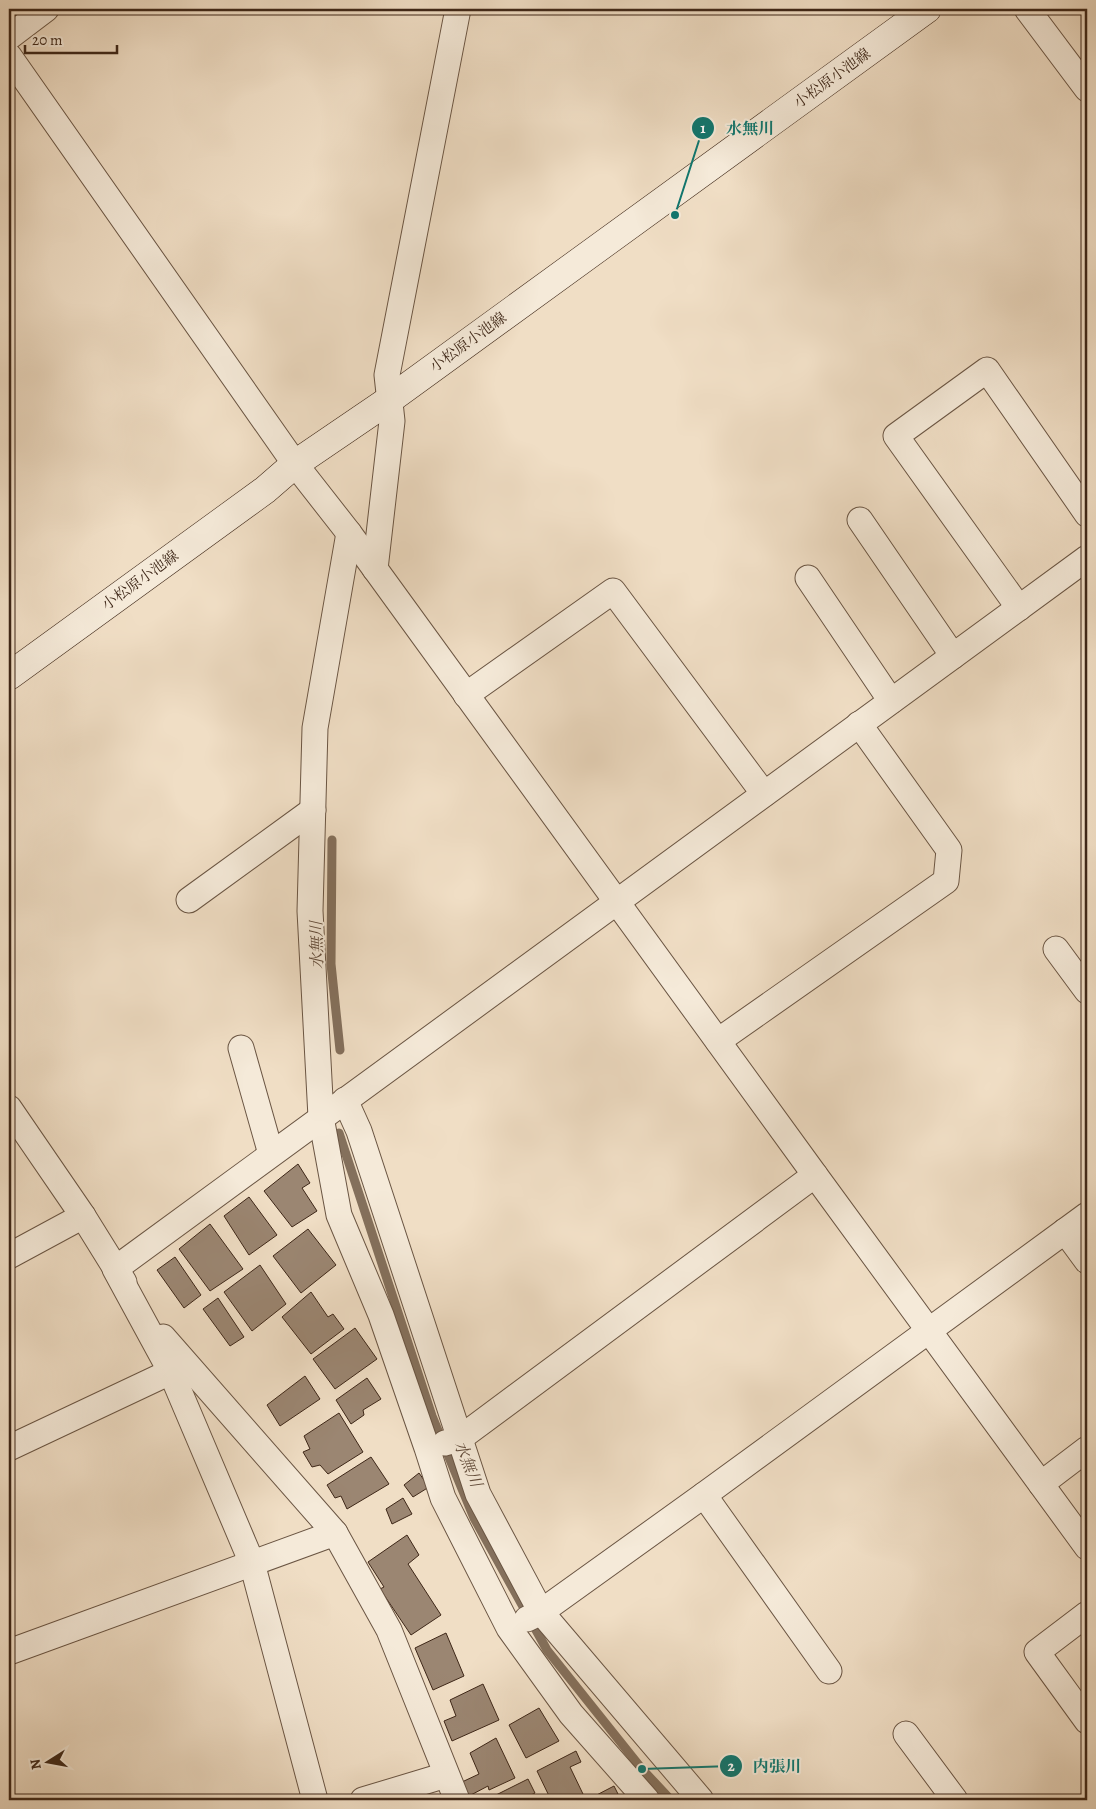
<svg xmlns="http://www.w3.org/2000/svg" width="1096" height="1809" viewBox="0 0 1096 1809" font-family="Alegreya,'Noto Serif JP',serif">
	<rect width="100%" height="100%" fill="#f0dec5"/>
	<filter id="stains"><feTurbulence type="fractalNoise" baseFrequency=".004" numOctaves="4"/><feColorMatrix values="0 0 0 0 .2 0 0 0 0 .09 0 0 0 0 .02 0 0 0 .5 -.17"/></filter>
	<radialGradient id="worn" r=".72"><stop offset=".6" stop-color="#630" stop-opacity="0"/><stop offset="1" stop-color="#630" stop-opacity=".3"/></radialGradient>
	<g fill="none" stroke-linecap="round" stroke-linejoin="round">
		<g stroke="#84705c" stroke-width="9">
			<path d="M 332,840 L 331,964 L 340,1050"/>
			<path d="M 339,1133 L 432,1416 L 474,1518 L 547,1650 L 642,1769 L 671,1800"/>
		</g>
	</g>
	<g fill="#9b8672" stroke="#3e2718">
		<path d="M 298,1164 L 310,1183 L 302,1188 L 317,1211 L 292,1227 L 264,1191 Z"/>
		<path d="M 249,1197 L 277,1235 L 249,1255 L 224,1216 Z"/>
		<path d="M 210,1224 L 243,1269 L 210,1291 L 179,1249 Z"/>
		<path d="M 308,1229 L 336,1265 L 301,1293 L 273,1256 Z"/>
		<path d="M 175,1257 L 201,1295 L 184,1308 L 157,1270 Z"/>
		<path d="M 260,1265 L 286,1304 L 252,1331 L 224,1292 Z"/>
		<path d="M 311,1292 L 328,1317 L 333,1314 L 344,1329 L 311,1354 L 282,1317 Z"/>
		<path d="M 218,1298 L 244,1337 L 230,1346 L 203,1309 Z"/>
		<path d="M 355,1328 L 377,1359 L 335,1389 L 313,1359 Z"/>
		<path d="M 305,1376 L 320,1399 L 280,1426 L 267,1405 Z"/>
		<path d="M 367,1378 L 381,1399 L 363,1410 L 364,1415 L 351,1424 L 336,1400 Z"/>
		<path d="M 339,1413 L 363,1452 L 328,1474 L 320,1465 L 312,1467 L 303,1452 L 310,1449 L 304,1436 Z"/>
		<path d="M 371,1457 L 389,1484 L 347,1509 L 341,1496 L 335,1498 L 327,1485 Z"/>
		<path d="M 419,1473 L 429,1487 L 413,1497 L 404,1485 Z"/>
		<path d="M 403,1498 L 412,1514 L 392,1524 L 386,1509 Z"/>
		<path d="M 407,1535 L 419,1555 L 408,1564 L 441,1615 L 411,1635 L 380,1589 L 384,1587 L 368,1562 Z"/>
		<path d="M 446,1633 L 464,1676 L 433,1690 L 415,1648 Z"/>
		<path d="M 483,1684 L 499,1720 L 452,1741 L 444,1721 L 456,1716 L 450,1700 Z"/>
		<path d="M 539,1708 L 559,1741 L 526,1758 L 509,1725 Z"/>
		<path d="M 496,1738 L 515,1778 L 489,1790 L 488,1786 L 469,1796 L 462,1782 L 479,1774 L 470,1753 Z"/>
		<path d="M 576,1751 L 581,1762 L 570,1767 L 583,1794 L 570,1800 L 551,1800 L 537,1771 Z"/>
		<path d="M 528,1779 L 535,1793 L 527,1797 L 529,1800 L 491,1800 L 490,1798 Z"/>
		<path d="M 614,1786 L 621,1800 L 587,1800 Z"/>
	</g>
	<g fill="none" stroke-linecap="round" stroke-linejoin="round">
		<g stroke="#6a5543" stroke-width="27">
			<g id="street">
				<path d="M 1027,9 L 1087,89"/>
				<path d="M 9,37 L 46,9"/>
				<path d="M 9,56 L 295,464 L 349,533 L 815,1175 L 1087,1547"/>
				<path d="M 860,520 L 953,656"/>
				<path d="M 349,533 L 315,728 L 310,911 L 321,1117 L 339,1215 L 381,1315 L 427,1448 L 443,1498 L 509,1628 L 571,1714 L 647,1800"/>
				<path d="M 375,569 L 392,421 L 387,375 L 458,9"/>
				<path d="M 808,578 L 891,701"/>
				<path d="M 1019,608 L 896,436 L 987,370 L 1087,514"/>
				<path d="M 466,695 L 613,591 L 764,794"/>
				<path d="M 189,900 L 313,810"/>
				<path d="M 1056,949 L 1087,991"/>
				<path d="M 718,1041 L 946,881 L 949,850 L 859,724"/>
				<path d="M 241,1048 L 271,1154"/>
				<path d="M 345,1100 L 359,1131 L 478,1494 L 541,1612 L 701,1800"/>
				<path d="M 9,1108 L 83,1216 L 124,1282"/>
				<path d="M 1065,1231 L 1087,1261"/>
				<path d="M 9,1256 L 83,1216"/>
				<path d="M 163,1337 L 335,1533 L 389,1630 L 457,1800"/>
				<path d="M 445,1443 L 459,1439 L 815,1175"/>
				<path d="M 9,1448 L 185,1365"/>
				<path d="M 1041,1484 L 1087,1449"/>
				<path d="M 704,1495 L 829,1671"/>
				<path d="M 1087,1614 L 1037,1652 L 1087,1721"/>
				<path d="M 527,1619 L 541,1612 L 704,1495 L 1087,1215"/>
				<path d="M 9,1652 L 335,1533"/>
				<path d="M 906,1734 L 955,1800"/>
				<path d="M 315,1800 L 252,1563 L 171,1372 L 115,1269 L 1087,558"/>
				<path d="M 363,1800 L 446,1775"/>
			</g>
		</g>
		<g stroke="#3e2718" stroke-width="29">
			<path id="secondary" d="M 9,676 L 265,490 L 295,464 L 389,400 L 927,9"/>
		</g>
		<use href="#street" stroke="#f5ead9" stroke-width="25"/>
		<use href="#secondary" stroke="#f5ead9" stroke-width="28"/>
	</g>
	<g text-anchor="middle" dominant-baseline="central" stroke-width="4" stroke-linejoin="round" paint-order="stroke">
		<g font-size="15" fill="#3e2718" stroke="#f5ead9">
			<text transform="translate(832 78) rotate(-36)">小松原小池線</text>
			<text transform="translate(468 342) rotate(-36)">小松原小池線</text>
			<text transform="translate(140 580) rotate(-36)">小松原小池線</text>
		</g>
		<g font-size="16" font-style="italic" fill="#614b3a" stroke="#f5ead9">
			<text transform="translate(317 945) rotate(-91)">水無川</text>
			<text transform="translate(468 1464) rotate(68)">水無川</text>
		</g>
	</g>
	<path fill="none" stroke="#0f766e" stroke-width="2" d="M675 215L703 128M642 1769L731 1766"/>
	<g fill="#0f766e" stroke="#f5ead9" stroke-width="2">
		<circle cx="675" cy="215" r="5"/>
		<circle cx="642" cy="1769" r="5"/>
		<circle cx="703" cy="128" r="12"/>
		<circle cx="731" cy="1766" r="12"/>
	</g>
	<g font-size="15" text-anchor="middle" font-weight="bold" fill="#fff">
		<text x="703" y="133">1</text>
		<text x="731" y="1771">2</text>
	</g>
	<g font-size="16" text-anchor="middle" font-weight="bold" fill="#0f766e" stroke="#f5ead9" stroke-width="4" stroke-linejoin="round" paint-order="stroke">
		<text x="750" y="134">水無川</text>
		<text x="777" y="1772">内張川</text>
	</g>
	<rect width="1096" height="1809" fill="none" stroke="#f0dec5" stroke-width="30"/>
	<rect x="10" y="10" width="1076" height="1789" fill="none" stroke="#3e2718" stroke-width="2.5"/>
	<rect x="15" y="15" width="1066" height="1779" fill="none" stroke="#3e2718"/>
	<g transform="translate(48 1762) rotate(259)" stroke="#f5ead9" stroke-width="4" paint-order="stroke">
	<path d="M0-4L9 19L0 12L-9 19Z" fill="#3e2718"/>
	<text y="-8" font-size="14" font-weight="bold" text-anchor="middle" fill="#3e2718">N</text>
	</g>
	<path d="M25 45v8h92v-8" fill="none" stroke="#3e2718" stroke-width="2.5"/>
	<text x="32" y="45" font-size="15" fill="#3e2718" stroke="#f5ead9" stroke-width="4" paint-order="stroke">20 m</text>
	<rect width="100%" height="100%" filter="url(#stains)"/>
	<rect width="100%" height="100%" fill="url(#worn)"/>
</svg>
